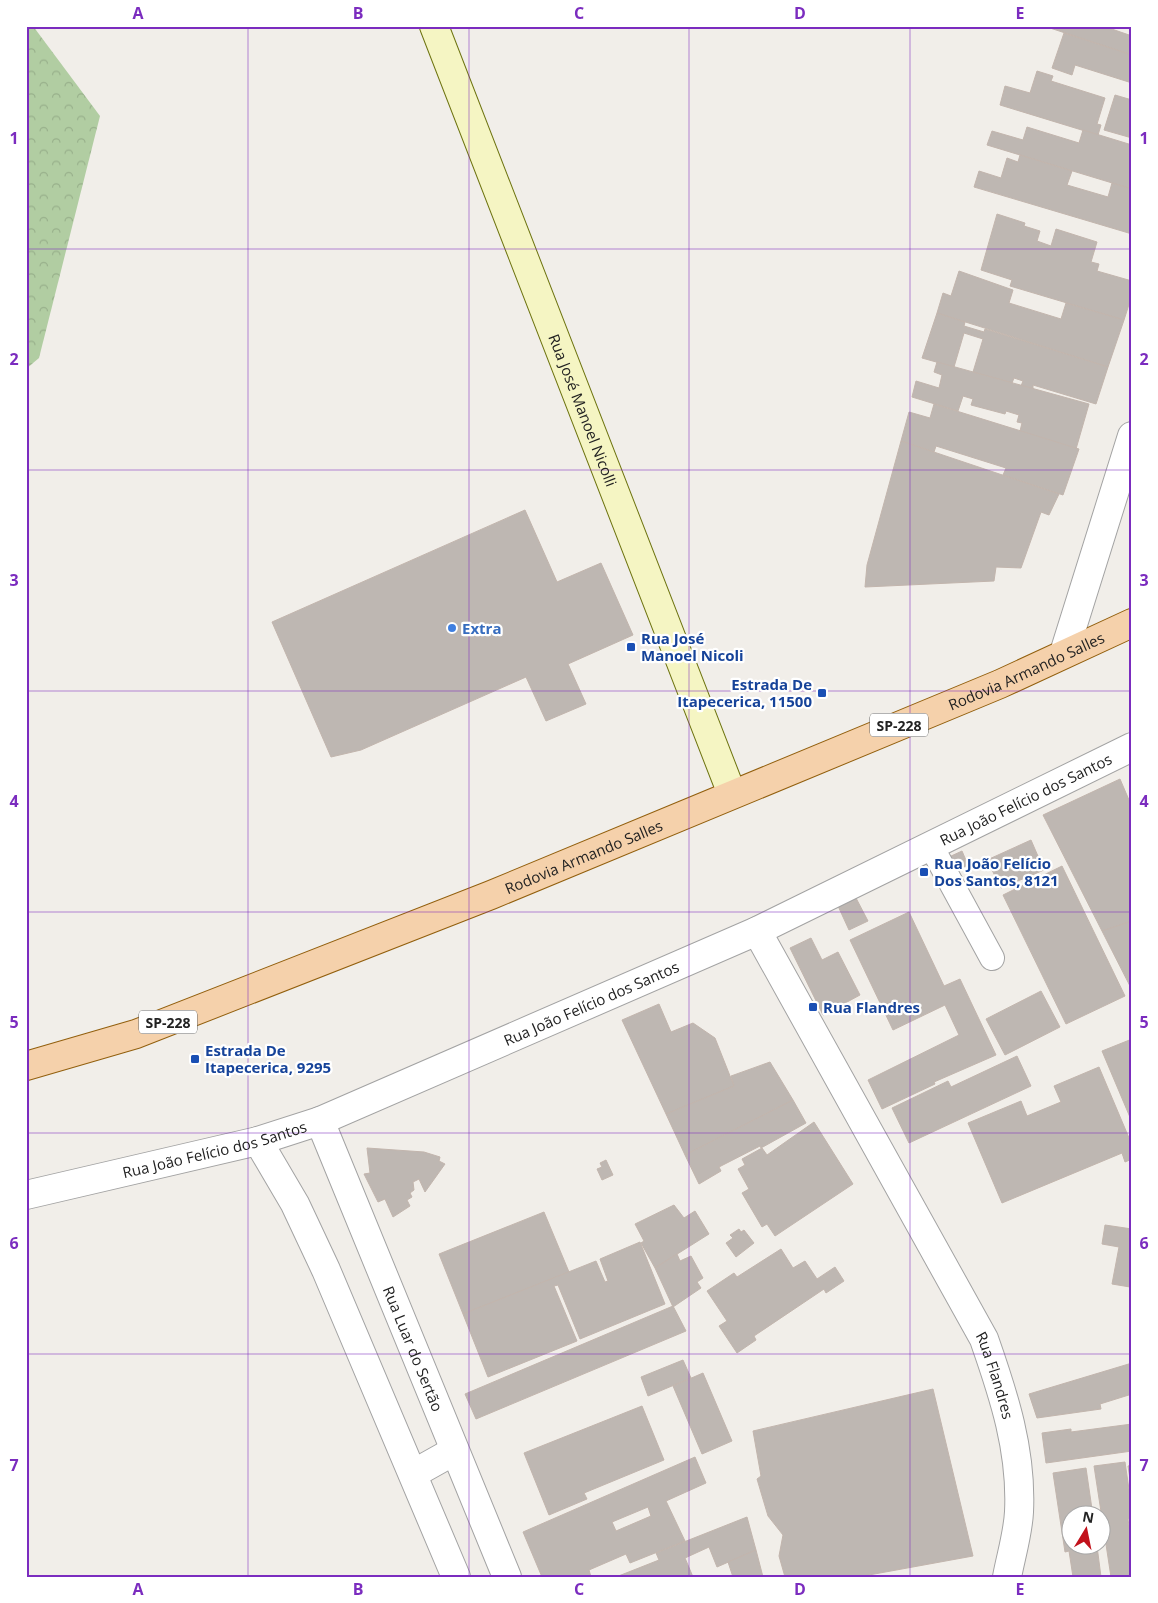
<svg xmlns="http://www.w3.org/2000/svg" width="1158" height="1603" viewBox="0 0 1158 1603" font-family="'Open Sans',sans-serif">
	<defs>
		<pattern id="forest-crowns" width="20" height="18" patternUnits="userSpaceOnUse" patternTransform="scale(1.25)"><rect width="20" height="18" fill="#b1cda2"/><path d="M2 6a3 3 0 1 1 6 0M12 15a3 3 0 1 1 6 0" fill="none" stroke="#98b08b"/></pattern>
	</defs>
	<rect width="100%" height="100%" fill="#f1eee9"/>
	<path fill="url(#forest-crowns)" d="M 26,26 L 33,26 L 100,116 L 39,358 L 26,369 Z"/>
	<g fill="#beb7b2" stroke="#c2b5ad" fill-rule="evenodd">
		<path d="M 1044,26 L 1103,26 L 1132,36 L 1132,55 Z"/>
		<path d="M 1064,33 L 1132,55 L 1132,83 L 1075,65 L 1072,75 L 1052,68 Z"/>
		<path d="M 1037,71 L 1053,76 L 1051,81 L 1105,98 L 1097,124 L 1101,125 L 1098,135 L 1000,105 L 1005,86 L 1030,93 Z"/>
		<path d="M 1115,95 L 1132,100 L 1132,138 L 1104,130 Z"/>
		<path d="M 1027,127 L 1079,143 L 1083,130 L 1132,145 L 1132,189 L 987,145 L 992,131 L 1023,140 Z"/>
		<path d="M 1020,155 L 1072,171 L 1067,185 L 1108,197 L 1112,183 L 1132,189 L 1132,234 L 974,187 L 979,171 L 1001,178 L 1007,158 L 1018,162 Z"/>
		<path d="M 997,214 L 1025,223 L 1024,226 L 1040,231 L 1037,241 L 1051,246 L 1056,229 L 1097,242 L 1091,262 L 1099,264 L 1097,271 L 1132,281 L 1132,295 L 1124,320 L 1010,286 L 1012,280 L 981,270 Z"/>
		<path d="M 959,271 L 1013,290 L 1009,303 L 1061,319 L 1066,303 L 1124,320 L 1108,367 L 937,313 L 943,293 L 951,296 Z"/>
		<path d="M 937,313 L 965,322 L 964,326 L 984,332 L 985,329 L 1108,367 L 1096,404 L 1033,385 L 1033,389 L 1021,386 L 1023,381 L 1014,378 L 1012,383 L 973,372 L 983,339 L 964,333 L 954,367 L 922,358 Z"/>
		<path d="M 937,362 L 1089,404 L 1076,449 L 1020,431 L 1022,423 L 1017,422 L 1019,415 L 1006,411 L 1005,414 L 971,405 L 973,399 L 963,396 L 958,411 L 912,397 L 916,381 L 939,388 L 942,375 L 934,372 Z"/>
		<path d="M 934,404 L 1079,449 L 1063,495 L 1003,475 L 1006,468 L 936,446 L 934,452 L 901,441 L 909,412 L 930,418 Z"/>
		<path d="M 901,441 L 1059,494 L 1049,515 L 1041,512 L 1021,568 L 996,567 L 994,581 L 865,587 L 867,565 Z"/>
		<path d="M 525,510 L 557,582 L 601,563 L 633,635 L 568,664 L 586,704 L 546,721 L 526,677 L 361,750 L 331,757 L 272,622 Z"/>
		<path d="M 1120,779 L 1129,800 L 1132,799 L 1132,921 L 1102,931 L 1043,815 Z"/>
		<path d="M 1031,840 L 1044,870 L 1001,888 L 987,860 Z"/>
		<path d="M 962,851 L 968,865 L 955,871 L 949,857 Z"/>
		<path d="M 1062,866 L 1125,996 L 1066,1024 L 1003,895 Z"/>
		<path d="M 856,898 L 868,921 L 849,930 L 838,906 Z"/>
		<path d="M 909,912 L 944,986 L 960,979 L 996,1055 L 934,1082 L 935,1084 L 882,1109 L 868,1080 L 959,1035 L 945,1005 L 893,1030 L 850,940 Z"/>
		<path d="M 1132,921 L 1132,990 L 1102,931 Z"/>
		<path d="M 811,938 L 822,960 L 838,952 L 860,995 L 823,1015 L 790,948 Z"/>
		<path d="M 1041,991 L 1060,1027 L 1005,1055 L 986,1019 Z"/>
		<path d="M 659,1004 L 671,1032 L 693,1023 L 715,1038 L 734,1086 L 666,1114 L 622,1020 Z"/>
		<path d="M 1132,1039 L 1132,1122 L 1102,1051 Z"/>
		<path d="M 1017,1056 L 1031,1086 L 909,1143 L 892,1108 L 948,1081 L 951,1087 Z"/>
		<path d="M 770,1062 L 793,1100 L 685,1155 L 666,1114 L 734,1086 L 731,1076 Z"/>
		<path d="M 1099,1067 L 1132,1145 L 1132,1159 L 1125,1162 L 1122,1153 L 1002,1203 L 968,1123 L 1021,1101 L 1027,1116 L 1061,1102 L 1054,1086 Z"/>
		<path d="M 793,1100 L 806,1123 L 761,1148 L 760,1146 L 719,1167 L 721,1171 L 699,1184 L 685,1155 Z"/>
		<path d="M 814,1122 L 853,1184 L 775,1236 L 767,1224 L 762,1227 L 742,1193 L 749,1189 L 738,1169 L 745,1165 L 742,1159 L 762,1148 L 767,1155 Z"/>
		<path d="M 367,1148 L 424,1152 L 440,1157 L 439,1161 L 445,1164 L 425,1192 L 419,1179 L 413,1182 L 414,1190 L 410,1193 L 412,1197 L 407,1200 L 410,1206 L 393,1217 L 385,1199 L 378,1202 L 364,1174 L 370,1173 Z"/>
		<path d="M 606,1160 L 613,1175 L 602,1180 L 597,1169 L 602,1167 L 600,1163 Z"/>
		<path d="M 674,1205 L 684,1218 L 695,1211 L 709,1234 L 655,1268 L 641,1243 L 644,1241 L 635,1224 Z"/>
		<path d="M 544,1212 L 569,1272 L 463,1314 L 439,1254 Z"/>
		<path d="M 1105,1225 L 1132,1229 L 1130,1287 L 1112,1284 L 1119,1247 L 1102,1244 Z"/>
		<path d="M 739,1229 L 741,1232 L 744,1230 L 754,1243 L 736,1257 L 726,1243 L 733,1238 L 730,1235 Z"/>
		<path d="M 640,1242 L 665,1304 L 580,1339 L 558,1285 L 554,1286 L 577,1341 L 488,1377 L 463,1314 L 596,1261 L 605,1282 L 608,1281 L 600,1259 Z"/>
		<path d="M 781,1249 L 793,1268 L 805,1261 L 817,1279 L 835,1267 L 844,1281 L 826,1293 L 824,1289 L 754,1336 L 756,1340 L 737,1353 L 719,1326 L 727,1321 L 707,1291 L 734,1273 L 737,1277 Z"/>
		<path d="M 677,1254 L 680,1261 L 691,1256 L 703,1278 L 697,1282 L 701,1288 L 673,1307 L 655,1268 Z"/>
		<path d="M 673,1306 L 686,1331 L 476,1419 L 465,1394 Z"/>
		<path d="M 683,1360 L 691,1378 L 648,1396 L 641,1377 Z"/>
		<path d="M 1132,1363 L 1132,1394 L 1100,1404 L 1101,1409 L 1037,1418 L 1029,1394 Z"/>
		<path d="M 703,1373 L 732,1441 L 702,1454 L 673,1386 Z"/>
		<path d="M 933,1389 L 973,1556 L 858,1577 L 785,1577 L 779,1556 L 783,1535 L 768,1516 L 757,1479 L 761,1476 L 753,1431 Z"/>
		<path d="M 642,1406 L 664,1460 L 584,1493 L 587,1499 L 549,1515 L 524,1453 Z"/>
		<path d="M 1132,1424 L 1132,1451 L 1046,1463 L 1042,1433 L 1071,1429 L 1071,1432 Z"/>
		<path d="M 695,1457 L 706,1483 L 666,1501 L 685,1541 L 630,1563 L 626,1554 L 589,1570 L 591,1577 L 542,1577 L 523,1532 ZM 648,1507 L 651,1516 L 616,1531 L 612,1522 Z"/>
		<path d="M 1125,1462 L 1132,1510 L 1132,1518 L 1128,1519 L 1132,1546 L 1132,1577 L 1111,1577 L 1094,1466 Z"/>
		<path d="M 1132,1465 L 1132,1492 L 1128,1466 Z"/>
		<path d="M 1086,1468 L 1093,1516 L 1070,1516 L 1070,1546 L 1097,1546 L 1101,1577 L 1073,1577 L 1069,1551 L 1065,1552 L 1053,1473 Z"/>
		<path d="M 747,1517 L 756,1550 L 717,1567 L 709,1547 L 685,1558 L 693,1577 L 616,1577 L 659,1560 L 656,1553 Z"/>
		<path d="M 756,1550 L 763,1577 L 733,1577 L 728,1562 Z"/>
	</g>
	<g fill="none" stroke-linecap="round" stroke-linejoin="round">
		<g stroke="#a3a3a3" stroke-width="26">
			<path id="lane" d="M 931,846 L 992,958"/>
		</g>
		<g stroke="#a3a3a3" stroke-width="30">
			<g id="street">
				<path d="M 1064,653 L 1132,436"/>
				<path id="s1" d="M 757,931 L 984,1339 C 1004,1396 1022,1451 1019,1512 C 1018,1533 1011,1556 1007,1577"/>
				<path id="s2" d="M 320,1121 L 507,1577"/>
				<path d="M 258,1141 L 295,1204 L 326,1270 L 456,1577"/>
				<path id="s3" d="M 26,1195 L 258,1141 L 320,1121 L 757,931 L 1132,747"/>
				<path d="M 413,1474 L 454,1451"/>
			</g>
		</g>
		<g stroke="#6d730f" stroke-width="30">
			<g id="secondary">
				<path id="s4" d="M 434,26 L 732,794"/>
			</g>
		</g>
		<g stroke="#925f0d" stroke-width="30">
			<g id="primary">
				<path id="s5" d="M 26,1066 L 136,1034 L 491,895 L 1000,684 L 1132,623"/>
			</g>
		</g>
		<use href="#lane" stroke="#fff" stroke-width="24"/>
		<use href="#street" stroke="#fff" stroke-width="28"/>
		<use href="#secondary" stroke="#f5f5c3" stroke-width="28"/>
		<use href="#primary" stroke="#f5d1ab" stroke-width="28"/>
	</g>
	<path fill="none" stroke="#7b2cbf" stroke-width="1" stroke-opacity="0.55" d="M 248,26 L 248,1577M 469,26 L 469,1577M 689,26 L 689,1577M 910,26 L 910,1577M 26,249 L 1132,249M 26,470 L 1132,470M 26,691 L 1132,691M 26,912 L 1132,912M 26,1133 L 1132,1133M 26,1354 L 1132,1354"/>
	<circle fill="#3f7fe0" stroke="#fff" stroke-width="2" cx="452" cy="628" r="5"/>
	<g fill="#1a4fb4" stroke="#fff" stroke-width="2">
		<rect x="626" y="642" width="10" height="10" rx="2.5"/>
		<rect x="817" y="688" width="10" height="10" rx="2.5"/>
		<rect x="919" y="867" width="10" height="10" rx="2.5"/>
		<rect x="808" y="1002" width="10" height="10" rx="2.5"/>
		<rect x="190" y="1054" width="10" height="10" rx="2.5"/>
	</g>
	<g text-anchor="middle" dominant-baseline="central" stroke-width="4.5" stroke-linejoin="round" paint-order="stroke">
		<g fill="#fff" stroke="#646464" stroke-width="1">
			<rect x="870" y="713.5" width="58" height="23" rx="4"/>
			<rect x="139" y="1010.5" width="58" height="23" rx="4"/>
		</g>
		<g font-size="14" font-weight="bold" fill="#222">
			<text x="899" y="725">SP-228</text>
			<text x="168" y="1022">SP-228</text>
		</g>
		<g font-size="15" fill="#222" stroke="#fff">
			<text stroke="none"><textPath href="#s4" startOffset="412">Rua José Manoel Nicolli</textPath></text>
			<text stroke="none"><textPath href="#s5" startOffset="1076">Rodovia Armando Salles</textPath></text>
			<text stroke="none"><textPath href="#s3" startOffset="1079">Rua João Felício dos Santos</textPath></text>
			<text stroke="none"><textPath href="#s5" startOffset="596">Rodovia Armando Salles</textPath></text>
			<text stroke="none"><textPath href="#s3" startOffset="599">Rua João Felício dos Santos</textPath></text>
			<text stroke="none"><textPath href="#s3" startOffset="194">Rua João Felício dos Santos</textPath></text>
			<text stroke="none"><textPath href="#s2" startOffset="246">Rua Luar do Sertão</textPath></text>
			<text stroke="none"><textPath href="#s1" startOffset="505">Rua Flandres</textPath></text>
		</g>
		<g font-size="15" font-weight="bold" fill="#366cbe" stroke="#fff" text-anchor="start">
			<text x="462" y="628">Extra</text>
		</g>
		<g font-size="15" font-weight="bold" fill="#164399" stroke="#fff" text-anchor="start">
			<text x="641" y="638">Rua José<tspan x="641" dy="17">Manoel Nicoli</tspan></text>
			<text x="812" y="684" text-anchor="end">Estrada De<tspan x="812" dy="17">Itapecerica, 11500</tspan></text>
			<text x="934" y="863">Rua João Felício<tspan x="934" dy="17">Dos Santos, 8121</tspan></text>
			<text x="823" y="1007">Rua Flandres</text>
			<text x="205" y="1050">Estrada De<tspan x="205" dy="17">Itapecerica, 9295</tspan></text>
		</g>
	</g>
	<rect width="1158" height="1603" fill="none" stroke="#ffffff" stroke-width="55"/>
	<g transform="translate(1086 1530) rotate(10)"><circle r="24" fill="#ffffff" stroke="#a7a7a7"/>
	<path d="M0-4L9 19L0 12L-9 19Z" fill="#c2111b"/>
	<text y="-8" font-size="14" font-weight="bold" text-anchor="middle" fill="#222222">N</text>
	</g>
	<rect x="28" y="28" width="1102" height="1548" fill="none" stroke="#7b2cbf" stroke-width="2"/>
	<g font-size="16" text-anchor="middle" font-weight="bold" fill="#7b2cbf">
		<text x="138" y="19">A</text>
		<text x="358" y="19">B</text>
		<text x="579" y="19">C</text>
		<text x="800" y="19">D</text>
		<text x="1020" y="19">E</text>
		<text x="14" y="144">1</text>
		<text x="1144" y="144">1</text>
		<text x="14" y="365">2</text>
		<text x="1144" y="365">2</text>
		<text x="14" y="586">3</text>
		<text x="1144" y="586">3</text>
		<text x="14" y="807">4</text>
		<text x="1144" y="807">4</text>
		<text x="14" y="1028">5</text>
		<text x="1144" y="1028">5</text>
		<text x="14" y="1249">6</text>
		<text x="1144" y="1249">6</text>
		<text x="14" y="1471">7</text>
		<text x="1144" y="1471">7</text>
		<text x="138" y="1595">A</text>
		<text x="358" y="1595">B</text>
		<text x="579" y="1595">C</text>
		<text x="800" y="1595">D</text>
		<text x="1020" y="1595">E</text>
	</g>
</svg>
